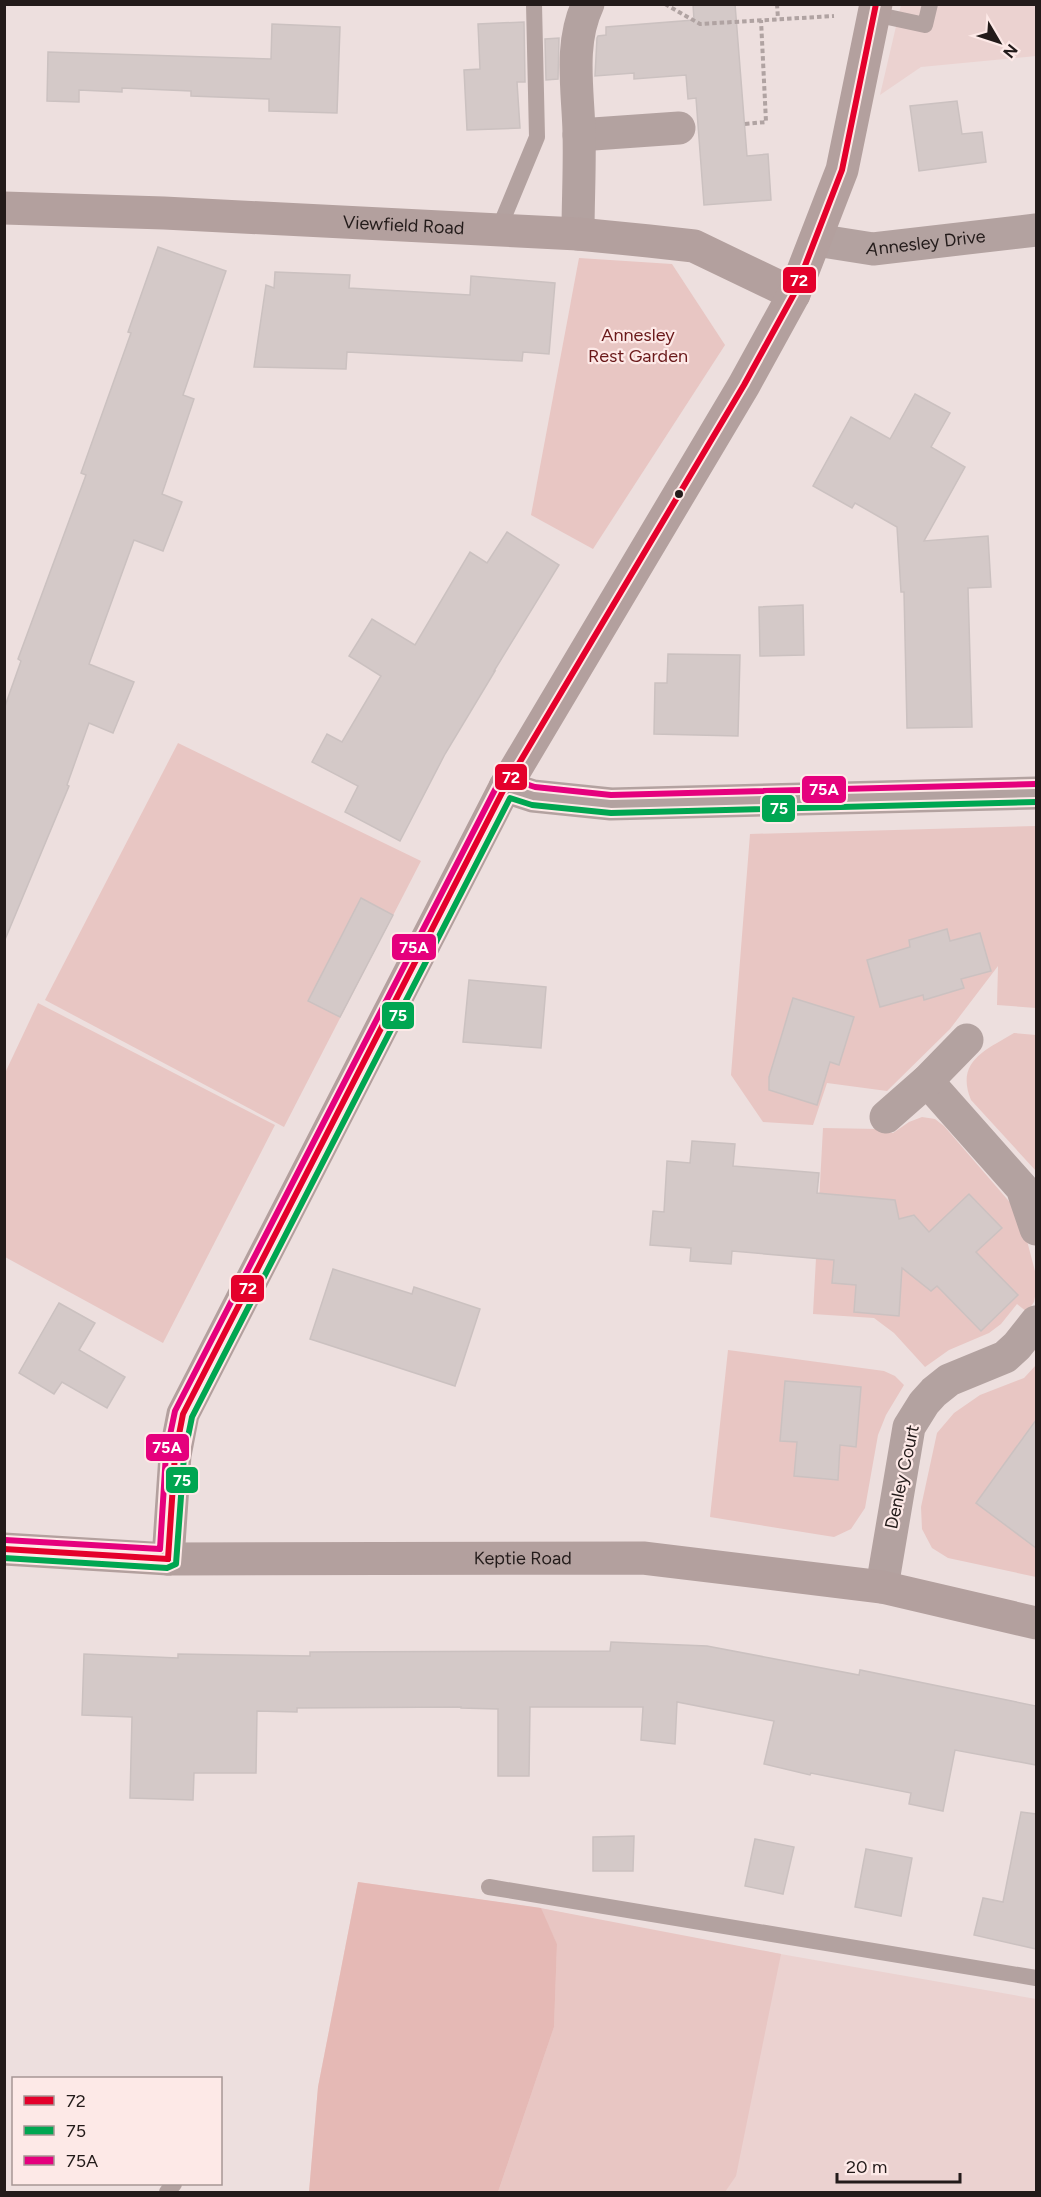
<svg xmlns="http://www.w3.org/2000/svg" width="1041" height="2197" viewBox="0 0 1041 2197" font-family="Figtree,sans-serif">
	<rect width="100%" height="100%" fill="#eddfde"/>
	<g fill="#ebd2d0">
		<path d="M 901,5 L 1036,5 L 1036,56 L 921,67 L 880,95 Z"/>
		<path d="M 358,1882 L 540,1908 L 661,1933 L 1036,1999 L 1036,2192 L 309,2192 L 318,2087 Z"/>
	</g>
	<g fill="#e8c6c3">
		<path d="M 579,258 L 672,264 L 725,345 L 593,549 L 531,515 Z"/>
		<path d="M 178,743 L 421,861 L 284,1127 L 45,1000 Z"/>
		<path d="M 1036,826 L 1036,1008 L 997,1005 L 998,966 L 950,1029 L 887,1091 L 827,1083 L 813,1125 L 763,1122 L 731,1075 L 750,834 Z"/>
		<path d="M 38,1003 L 275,1125 L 163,1343 L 5,1257 L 5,1073 Z"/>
		<path d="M 1014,1033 L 1036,1035 L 1036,1171 L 971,1100 C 955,1061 986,1050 1014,1033 Z"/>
		<path d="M 922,1117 L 935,1119 L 944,1126 L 1020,1214 L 1036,1275 L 1036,1291 L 1034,1302 L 1027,1312 L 1017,1304 L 1001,1324 L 989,1333 L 949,1350 L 925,1367 L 894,1333 L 874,1318 L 813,1314 L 823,1128 L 878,1129 L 893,1133 L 909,1122 Z"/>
		<path d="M 728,1350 L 884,1371 L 895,1376 L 904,1385 L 886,1415 L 878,1435 L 865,1508 L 851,1529 L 834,1537 L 710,1517 Z"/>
		<path d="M 1036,1365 L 1036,1577 L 948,1558 L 932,1548 L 922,1529 L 921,1507 L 937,1433 L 954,1413 L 980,1395 L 1024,1378 Z"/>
		<path d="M 540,1908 L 781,1954 L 736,2176 L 725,2192 L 498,2192 L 554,2027 L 557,1944 Z"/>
	</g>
	<path fill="#e5b9b5" d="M 358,1882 L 541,1908 L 557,1944 L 554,2027 L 498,2192 L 309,2192 L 318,2087 Z"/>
	<g fill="#d4c9c8" stroke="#cbc1c0" stroke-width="1.5">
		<path d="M 693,4 L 735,4 L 747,156 L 768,154 L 771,200 L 704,205 L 696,98 L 688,99 L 686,75 L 634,79 L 634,73 L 595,76 L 597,38 L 598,36 L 606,35 L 606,27 L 694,20 Z"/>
		<path d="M 524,22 L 525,82 L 517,82 L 520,128 L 467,130 L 464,70 L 480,69 L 478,24 Z"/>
		<path d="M 272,24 L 340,27 L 337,113 L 269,111 L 269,99 L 191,96 L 191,91 L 122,88 L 122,92 L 79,90 L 79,102 L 47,101 L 48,52 L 271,59 Z"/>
		<path d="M 559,38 L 558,79 L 546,80 L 545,39 Z"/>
		<path d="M 957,101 L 962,134 L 982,132 L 986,162 L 919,171 L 910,106 Z"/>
		<path d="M 158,247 L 226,271 L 183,395 L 194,399 L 162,494 L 182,502 L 163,551 L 134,540 L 89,664 L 134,682 L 113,733 L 89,723 L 67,785 L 69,786 L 4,942 L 4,709 L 21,661 L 18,659 L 86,475 L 81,473 L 131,333 L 128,332 Z"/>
		<path d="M 275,272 L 350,275 L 349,288 L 470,295 L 471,276 L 555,283 L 549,354 L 523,352 L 522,361 L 347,352 L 346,369 L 254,367 L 266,285 L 274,288 Z"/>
		<path d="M 915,394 L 950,413 L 931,447 L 965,467 L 924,541 L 988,536 L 991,587 L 968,588 L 972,727 L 907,728 L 904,592 L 901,592 L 897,527 L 855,503 L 852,508 L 813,486 L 851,417 L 890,439 Z"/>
		<path d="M 507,532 L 559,565 L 494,671 L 495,671 L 445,754 L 400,841 L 345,812 L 358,786 L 312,762 L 327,734 L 342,742 L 381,676 L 349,656 L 372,619 L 415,645 L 470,552 L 487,563 Z"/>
		<path d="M 803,605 L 804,655 L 760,656 L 759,607 Z"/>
		<path d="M 668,654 L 740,655 L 738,736 L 654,734 L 655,683 L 667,683 Z"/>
		<path d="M 361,898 L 393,915 L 340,1017 L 308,1001 Z"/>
		<path d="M 947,929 L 950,941 L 980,933 L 991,971 L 961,979 L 964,988 L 924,1000 L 923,995 L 880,1007 L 867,960 L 910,947 L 909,940 Z"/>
		<path d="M 469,980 L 546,987 L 541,1048 L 463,1042 Z"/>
		<path d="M 793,998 L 854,1017 L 839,1065 L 830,1062 L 817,1105 L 769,1090 L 769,1077 Z"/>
		<path d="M 692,1141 L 735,1144 L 733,1166 L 819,1173 L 817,1193 L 895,1200 L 899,1219 L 914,1215 L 929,1232 L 969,1194 L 1002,1228 L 976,1252 L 1018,1295 L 981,1331 L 937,1286 L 931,1291 L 902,1268 L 899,1316 L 854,1312 L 856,1285 L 832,1283 L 834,1260 L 732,1251 L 731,1264 L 690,1261 L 691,1248 L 650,1245 L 653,1211 L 664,1212 L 667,1161 L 690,1163 Z"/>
		<path d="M 333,1269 L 412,1294 L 414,1287 L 480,1309 L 455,1386 L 310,1339 Z"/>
		<path d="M 59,1303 L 95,1323 L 79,1350 L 125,1377 L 107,1408 L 62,1382 L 54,1394 L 19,1373 Z"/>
		<path d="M 785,1381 L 861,1387 L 856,1447 L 840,1445 L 838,1480 L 794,1476 L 797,1442 L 780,1441 Z"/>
		<path d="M 1036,1420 L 1036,1548 L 976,1503 Z"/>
		<path d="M 611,1642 L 707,1646 L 859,1675 L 860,1670 L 1036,1706 L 1036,1765 L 955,1750 L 943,1811 L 909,1804 L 911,1793 L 811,1773 L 810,1775 L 764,1764 L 774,1721 L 677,1702 L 675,1744 L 641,1740 L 643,1707 L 530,1707 L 529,1776 L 498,1776 L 498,1709 L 461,1708 L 461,1707 L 297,1708 L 297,1712 L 257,1711 L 256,1773 L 194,1773 L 193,1800 L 130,1798 L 132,1717 L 82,1715 L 84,1654 L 178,1658 L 178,1654 L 310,1656 L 310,1652 L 610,1651 Z"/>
		<path d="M 1021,1812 L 1036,1814 L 1036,1949 L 974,1935 L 983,1898 L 1003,1902 Z"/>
		<path d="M 634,1836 L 633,1871 L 593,1871 L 593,1837 Z"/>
		<path d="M 755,1839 L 794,1847 L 783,1894 L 745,1886 Z"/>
		<path d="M 866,1849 L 912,1858 L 901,1916 L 855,1907 Z"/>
	</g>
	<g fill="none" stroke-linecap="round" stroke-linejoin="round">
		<g stroke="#b0a3a2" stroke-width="4" stroke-dasharray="4.5 3" stroke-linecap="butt">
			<path d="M 665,4 L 700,24 L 834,16"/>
			<path d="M 777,4 L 778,19"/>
			<path d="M 745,124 L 766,122 L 761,20"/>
		</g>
		<g stroke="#b3a2a0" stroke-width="16">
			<path d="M 874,14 L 925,25 L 930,4"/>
			<path d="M 498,231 L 537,137 L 534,4"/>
			<path d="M 489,1887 L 1036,1978"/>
			<path d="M 167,2192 L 174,2184"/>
		</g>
		<g stroke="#b3a2a0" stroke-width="33">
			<path d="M 579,135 L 679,128"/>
			<path d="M 578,234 C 578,200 580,166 579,132 C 578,90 569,44 588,4"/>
			<path id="s1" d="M 816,240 L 873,249 L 1036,230"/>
			<path d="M 505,787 L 533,796 L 611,804 L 1036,793"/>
			<path d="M 927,1081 L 1022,1188 L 1036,1229"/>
			<path d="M 886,1117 L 927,1081 L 967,1040"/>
			<path d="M 882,1587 L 909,1427 L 924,1403 L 934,1392 L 949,1380 L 1005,1357 L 1017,1346 L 1036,1322"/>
		</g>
		<g stroke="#b3a09e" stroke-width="33">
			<path id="s2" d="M 4,208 L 164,213 L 578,234 L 649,241 L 694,246 L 794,294"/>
			<path id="s3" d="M 4,1549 L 168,1559 L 643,1558 L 882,1587 L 1036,1623"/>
			<path d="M 168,1559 L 175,1455 L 183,1414 L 505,787 L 744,385 L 794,294 L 842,170 L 876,4"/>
		</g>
		<g stroke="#fde9e7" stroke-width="10">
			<g id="bus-1">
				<path d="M 4,1549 L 168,1559"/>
				<path d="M 168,1559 L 175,1455 L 183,1414 L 505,787 L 744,385 L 794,294 L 842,170 L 876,4"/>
			</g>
		</g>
		<g stroke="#fde9e7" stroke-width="10">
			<path id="bus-2" d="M 4,1558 L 167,1568 L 176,1564 L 184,1456 L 192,1417 L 510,798 L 532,805 L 611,813 L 1036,802"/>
		</g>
		<g stroke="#fde9e7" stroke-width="10">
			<path id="bus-3" d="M 5,1540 L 160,1549 L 166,1454 L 175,1411 L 500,780 L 507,778 L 535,787 L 611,795 L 1036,784"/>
		</g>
		<use href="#bus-1" stroke="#e4002b" stroke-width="6"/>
		<use href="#bus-2" stroke="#00a651" stroke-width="6"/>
		<use href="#bus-3" stroke="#e5007d" stroke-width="6"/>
	</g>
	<circle fill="#231b1a" stroke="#fde9e7" stroke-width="2" cx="679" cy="494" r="5"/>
	<g text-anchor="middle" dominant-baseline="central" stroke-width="4.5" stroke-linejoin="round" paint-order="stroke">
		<g font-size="18" fill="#231b1a" stroke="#fde9e7">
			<text stroke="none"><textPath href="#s2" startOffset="400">Viewfield Road</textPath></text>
			<text stroke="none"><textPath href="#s1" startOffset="111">Annesley Drive</textPath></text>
			<text transform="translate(902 1477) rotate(-78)">Denley Court</text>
			<text stroke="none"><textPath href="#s3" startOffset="519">Keptie Road</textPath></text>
		</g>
		<g font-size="18" fill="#6a191a" stroke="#fde9e7">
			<text x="638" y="335">Annesley<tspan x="638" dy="21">Rest Garden</tspan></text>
		</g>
	</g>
	<g stroke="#fde9e7" stroke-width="2">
		<rect x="782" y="266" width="35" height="28" rx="6" fill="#e4002b"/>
		<rect x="494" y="763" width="34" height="28" rx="6" fill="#e4002b"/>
		<rect x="801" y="775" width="46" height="29" rx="6" fill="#e5007d"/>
		<rect x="761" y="794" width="35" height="29" rx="6" fill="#00a651"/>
		<rect x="391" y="933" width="46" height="28" rx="6" fill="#e5007d"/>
		<rect x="381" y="1001" width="34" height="29" rx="6" fill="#00a651"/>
		<rect x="230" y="1274" width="35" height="29" rx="6" fill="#e4002b"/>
		<rect x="145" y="1433" width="45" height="29" rx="6" fill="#e5007d"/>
		<rect x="165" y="1466" width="34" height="28" rx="6" fill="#00a651"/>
	</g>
	<g font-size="16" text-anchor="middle" font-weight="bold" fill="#fff">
		<text x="799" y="286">72</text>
		<text x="511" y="783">72</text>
		<text x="824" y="795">75A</text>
		<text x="779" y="814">75</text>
		<text x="414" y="953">75A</text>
		<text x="398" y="1021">75</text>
		<text x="248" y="1294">72</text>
		<text x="167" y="1453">75A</text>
		<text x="182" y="1486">75</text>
	</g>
	<rect width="1041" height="2197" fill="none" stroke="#231b1a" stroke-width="12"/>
	<rect x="12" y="2077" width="210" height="108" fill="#fde9e7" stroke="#a69795" stroke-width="1.5"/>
	<rect x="24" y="2096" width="30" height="9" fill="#e4002b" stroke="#a69795" stroke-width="1.5"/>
	<text x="66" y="2107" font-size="18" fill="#231b1a">72</text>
	<rect x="24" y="2126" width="30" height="9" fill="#00a651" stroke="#a69795" stroke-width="1.5"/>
	<text x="66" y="2137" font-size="18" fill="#231b1a">75</text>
	<rect x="24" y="2156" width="30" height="9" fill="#e5007d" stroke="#a69795" stroke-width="1.5"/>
	<text x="66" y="2167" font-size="18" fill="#231b1a">75A</text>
	<g transform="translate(999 42) rotate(129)" stroke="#fde9e7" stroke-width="4.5" paint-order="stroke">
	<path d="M0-4.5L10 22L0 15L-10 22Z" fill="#231b1a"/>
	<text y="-9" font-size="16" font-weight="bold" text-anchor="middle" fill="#231b1a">N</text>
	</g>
	<path d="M837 2173v9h123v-9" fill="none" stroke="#231b1a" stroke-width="3"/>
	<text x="846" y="2173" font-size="18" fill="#231b1a" stroke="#fde9e7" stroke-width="4.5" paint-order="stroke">20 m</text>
</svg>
